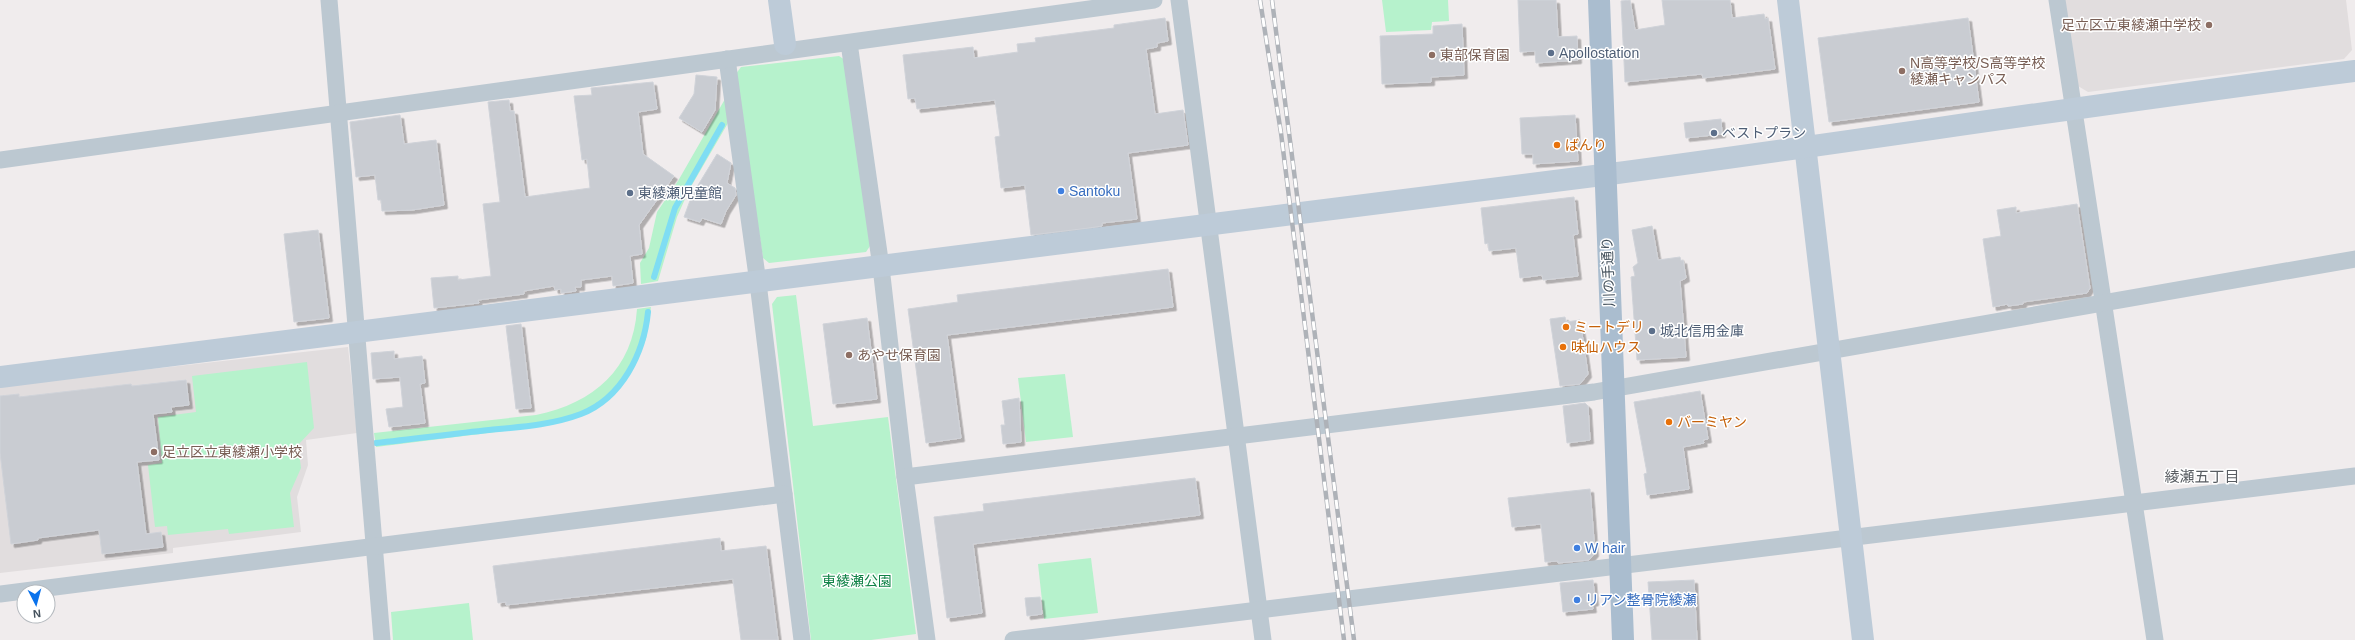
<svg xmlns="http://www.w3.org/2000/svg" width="2355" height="640" viewBox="0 0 2355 640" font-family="Helvetica,'Noto Sans JP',sans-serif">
	<defs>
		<filter id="shadow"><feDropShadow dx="3.5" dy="3.5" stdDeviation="0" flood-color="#0004"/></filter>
	</defs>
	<rect width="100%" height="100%" fill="#f0eced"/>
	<g fill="#e1ddde">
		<path d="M 2065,0 L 2346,0 L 2352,50 L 2344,59 L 2088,92 L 2078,86 Z"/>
		<path d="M 348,347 L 357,433 L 306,440 L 308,465 L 297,497 L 301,532 L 173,548 L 173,553 L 0,573 L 0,386 Z"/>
	</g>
	<g fill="#b6f2cc">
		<path d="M 1382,0 L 1448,0 L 1449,21 L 1432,22 L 1431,30 L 1386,32 Z"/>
		<path d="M 839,56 L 845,60 L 870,246 L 866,252 L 769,263 L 763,258 L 735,75 L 741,67 Z"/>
		<path d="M 725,99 L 728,123 L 689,190 L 677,217 L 658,281 L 641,284 L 640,263 L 649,248 L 657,212 L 678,181 Z"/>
		<path d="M 796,295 L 813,426 L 888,417 L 916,634 L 871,640 L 811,640 L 772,304 L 777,297 Z"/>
		<path d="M 651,307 L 646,339 L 635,366 L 615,392 L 590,411 L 551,425 L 376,447 L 374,433 L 536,415 C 594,403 633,369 637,309 Z"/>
		<path d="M 307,362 L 314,428 L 298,445 L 301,468 L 290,493 L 294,527 L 229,534 L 228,529 L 168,535 L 167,526 L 155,527 L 148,465 L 162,463 L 158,417 L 196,412 L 192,376 Z"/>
		<path d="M 1065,374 L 1073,437 L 1026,442 L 1018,378 Z"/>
		<path d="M 1091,558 L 1098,613 L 1044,619 L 1038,564 Z"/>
		<path d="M 469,603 L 473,640 L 393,640 L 391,612 Z"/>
	</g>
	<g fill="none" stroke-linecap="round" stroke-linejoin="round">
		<g stroke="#7fddf3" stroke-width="6">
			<path d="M 654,277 L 675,208 L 722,125"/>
			<path d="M 376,443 C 414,439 451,434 489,430 C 520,427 552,425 581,414 C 622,398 644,353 648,312"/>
		</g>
	</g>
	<g fill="#c9ccd2" stroke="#d0d3d9" filter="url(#shadow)">
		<path d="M 1518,0 L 1556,0 L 1558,37 L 1577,36 L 1578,60 L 1536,63 L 1535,51 L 1520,52 Z"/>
		<path d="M 1630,0 L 1635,30 L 1665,25 L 1662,0 L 1730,0 L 1732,18 L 1764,14 L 1765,19 L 1768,18 L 1775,69 L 1703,78 L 1702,74 L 1625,82 L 1621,1 Z"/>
		<path d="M 1165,18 L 1168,41 L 1157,43 L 1157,47 L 1146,49 L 1155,114 L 1183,110 L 1188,145 L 1128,153 L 1137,219 L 1102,223 L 1102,226 L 1089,228 L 1031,235 L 1025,185 L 1001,188 L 995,137 L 1000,136 L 995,100 L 917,109 L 915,98 L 908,99 L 903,55 L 973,47 L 974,58 L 1018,52 L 1017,44 L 1036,42 L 1035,38 L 1114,28 L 1114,25 Z"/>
		<path d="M 1968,18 L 1979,102 L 1829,122 L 1818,38 Z"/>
		<path d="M 1462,24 L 1464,75 L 1431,77 L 1431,82 L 1382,84 L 1380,36 L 1433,34 L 1433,26 Z"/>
		<path d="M 696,75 L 717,77 L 715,110 L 702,132 L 679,118 L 694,94 Z"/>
		<path d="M 653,82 L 657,109 L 638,112 L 643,154 L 674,176 L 639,225 L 642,254 L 630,256 L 633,283 L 613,286 L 612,276 L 581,280 L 581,287 L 575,287 L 576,291 L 561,293 L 561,289 L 555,290 L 554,286 L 524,291 L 524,294 L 478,300 L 479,303 L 434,308 L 431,278 L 458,276 L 458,280 L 491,276 L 483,204 L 500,202 L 488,102 L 509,100 L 510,111 L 514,111 L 525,197 L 590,188 L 587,159 L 582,160 L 574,96 L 592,95 L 591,88 Z"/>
		<path d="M 400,115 L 404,144 L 436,140 L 444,205 L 412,210 L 382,211 L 381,200 L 378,200 L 375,175 L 356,177 L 350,122 Z"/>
		<path d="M 1575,115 L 1578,161 L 1533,164 L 1533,154 L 1522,154 L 1520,118 Z"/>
		<path d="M 1721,119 L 1722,134 L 1686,138 L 1684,123 Z"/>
		<path d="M 717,154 L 731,163 L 727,183 L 735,188 L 736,195 L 726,211 L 721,224 L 702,218 L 700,222 L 684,217 L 692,195 Z"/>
		<path d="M 1574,197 L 1578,234 L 1573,235 L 1578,276 L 1543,280 L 1542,275 L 1520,278 L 1516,248 L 1489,251 L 1488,243 L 1485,244 L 1481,208 Z"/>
		<path d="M 2077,204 L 2090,288 L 2087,293 L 2023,302 L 2023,304 L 2008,306 L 2008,304 L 1993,307 L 1983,239 L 2001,236 L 1997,210 L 2016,207 L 2016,213 Z"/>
		<path d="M 1652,226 L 1658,260 L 1680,257 L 1681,261 L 1683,260 L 1686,278 L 1680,281 L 1686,357 L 1637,360 L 1631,277 L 1635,276 L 1633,267 L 1638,263 L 1632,230 Z"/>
		<path d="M 318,230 L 329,318 L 294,322 L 284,234 Z"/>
		<path d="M 1168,269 L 1173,307 L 947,335 L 961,438 L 926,443 L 908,309 L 958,302 L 957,295 Z"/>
		<path d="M 1565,317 L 1566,322 L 1580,320 L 1588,374 L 1580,384 L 1560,386 L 1550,319 Z"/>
		<path d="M 867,318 L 877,399 L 833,404 L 823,324 Z"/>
		<path d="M 521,324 L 531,408 L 516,409 L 506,326 Z"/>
		<path d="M 394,351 L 394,359 L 422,356 L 425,383 L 420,384 L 425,423 L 389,427 L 386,409 L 403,407 L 400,377 L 373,379 L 371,353 Z"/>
		<path d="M 186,380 L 189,405 L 171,407 L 172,412 L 153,414 L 159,460 L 137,462 L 146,534 L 161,532 L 163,547 L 102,554 L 99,530 L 38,538 L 38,540 L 11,544 L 0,453 L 0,396 L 19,394 L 19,397 L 131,384 L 132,386 Z"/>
		<path d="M 1700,391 L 1708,439 L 1703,440 L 1704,443 L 1683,447 L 1689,489 L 1647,495 L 1644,474 L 1647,473 L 1634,402 Z"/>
		<path d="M 1019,398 L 1021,442 L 1003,444 L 1001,425 L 1005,425 L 1002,401 Z"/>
		<path d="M 1585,403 L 1588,406 L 1590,440 L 1567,443 L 1563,406 Z"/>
		<path d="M 1195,478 L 1200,515 L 973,544 L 982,613 L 947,618 L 934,517 L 984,511 L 983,504 Z"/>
		<path d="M 1590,489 L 1595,553 L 1589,560 L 1558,563 L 1558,561 L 1545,562 L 1541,524 L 1512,527 L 1508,498 Z"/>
		<path d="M 720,538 L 721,551 L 766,546 L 778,640 L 741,640 L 733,579 L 506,605 L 506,602 L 498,603 L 493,566 Z"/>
		<path d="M 1593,580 L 1595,602 L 1592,603 L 1593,609 L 1563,612 L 1560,583 Z"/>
		<path d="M 1694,580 L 1697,640 L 1652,640 L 1648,582 Z"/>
		<path d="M 1040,597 L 1042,614 L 1027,616 L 1025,598 Z"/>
	</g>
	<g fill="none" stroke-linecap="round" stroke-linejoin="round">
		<g stroke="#bcc8d1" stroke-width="17">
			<path d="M 329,0 L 382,640"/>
			<path d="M 1179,0 L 1263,640"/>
			<path d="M 2057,0 L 2155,640"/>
			<path d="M 849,43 L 881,267 L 905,477 L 927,640"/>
			<path d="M 727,59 L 758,283 L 802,640"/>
			<path d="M 0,160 L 1154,0"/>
			<path d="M 905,477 L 1594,392 L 2355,259"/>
			<path d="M 0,594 L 784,494"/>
			<path d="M 1013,640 L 2355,476"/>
		</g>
		<g stroke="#bdcbd8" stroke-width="22">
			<path d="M 779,0 L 785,44"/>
			<path d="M 1788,0 L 1863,640"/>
			<path d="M 0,377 C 537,309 1074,244 1610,174 C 1859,141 2106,102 2355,71"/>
		</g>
		<path stroke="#aabdcf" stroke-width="22" d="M 1599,0 L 1623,640"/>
		<g stroke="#aeb2b8" stroke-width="4.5">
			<g id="rail">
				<path d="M 1260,0 L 1281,133 L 1344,640"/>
				<path d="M 1272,0 L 1354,640"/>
			</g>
		</g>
		<use href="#rail" stroke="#fff" stroke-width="3" stroke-dasharray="9" stroke-linecap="butt"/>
	</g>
	<g fill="#8d6e63" stroke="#fff" stroke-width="1.5">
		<circle cx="2209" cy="25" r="4"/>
		<circle cx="1432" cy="55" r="4"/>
		<circle cx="1902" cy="71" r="4"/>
		<circle cx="849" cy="355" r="4"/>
		<circle cx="154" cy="452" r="4"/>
	</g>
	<g fill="#5c6f8a" stroke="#fff" stroke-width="1.5">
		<circle cx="1551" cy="53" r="4"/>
		<circle cx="1714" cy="133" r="4"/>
		<circle cx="630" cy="193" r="4"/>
		<circle cx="1652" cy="331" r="4"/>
	</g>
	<g fill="#e8710a" stroke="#fff" stroke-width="1.5">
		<circle cx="1557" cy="145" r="4"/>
		<circle cx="1566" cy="327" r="4"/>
		<circle cx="1563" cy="347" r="4"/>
		<circle cx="1669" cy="422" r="4"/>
	</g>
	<g fill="#3f7fe0" stroke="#fff" stroke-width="1.5">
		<circle cx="1061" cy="191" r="4"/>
		<circle cx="1577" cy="548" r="4"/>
		<circle cx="1577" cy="600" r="4"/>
	</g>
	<g text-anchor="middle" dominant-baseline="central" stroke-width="3" stroke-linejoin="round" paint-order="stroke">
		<g font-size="14" fill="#785e54" stroke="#fff" text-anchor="start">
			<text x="2201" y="25" text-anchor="end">足立区立東綾瀬中学校</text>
			<text x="1440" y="55">東部保育園</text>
			<text x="1910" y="63">N高等学校/S高等学校<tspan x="1910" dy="16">綾瀬キャンパス</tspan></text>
			<text x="857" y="355">あやせ保育園</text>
			<text x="162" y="452">足立区立東綾瀬小学校</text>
		</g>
		<g font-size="14" fill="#4e5e75" stroke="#fff" text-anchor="start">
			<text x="1559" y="53">Apollostation</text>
			<text x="1722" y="133">ベストプラン</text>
			<text x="638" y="193">東綾瀬児童館</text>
			<text x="1660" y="331">城北信用金庫</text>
		</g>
		<g font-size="14" fill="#c56008" stroke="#fff" text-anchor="start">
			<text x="1565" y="145">ばんり</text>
			<text x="1574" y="327">ミートデリ</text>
			<text x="1571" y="347">味仙ハウス</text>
			<text x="1677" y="422">バーミヤン</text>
		</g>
		<g font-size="14" fill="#366cbe" stroke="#fff" text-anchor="start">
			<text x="1069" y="191">Santoku</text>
			<text x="1585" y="548">W hair</text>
			<text x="1585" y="600">リアン整骨院綾瀬</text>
		</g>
		<g font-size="14" fill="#44515c" stroke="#fff">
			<text transform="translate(1608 272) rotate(-92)">川の手通り</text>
		</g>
		<g font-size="14" fill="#0f8246" stroke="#fff">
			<text x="857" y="581">東綾瀬公園</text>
		</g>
		<g font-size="15" fill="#595d62" stroke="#fff">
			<text x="2202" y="476">綾瀬五丁目</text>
		</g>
	</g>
	<g transform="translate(36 604) rotate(174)"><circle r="19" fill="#ffffff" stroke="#b4b9be"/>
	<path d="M0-3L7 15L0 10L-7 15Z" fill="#0a72ec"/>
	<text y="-6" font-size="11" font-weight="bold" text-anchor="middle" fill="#44515c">N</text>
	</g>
</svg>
